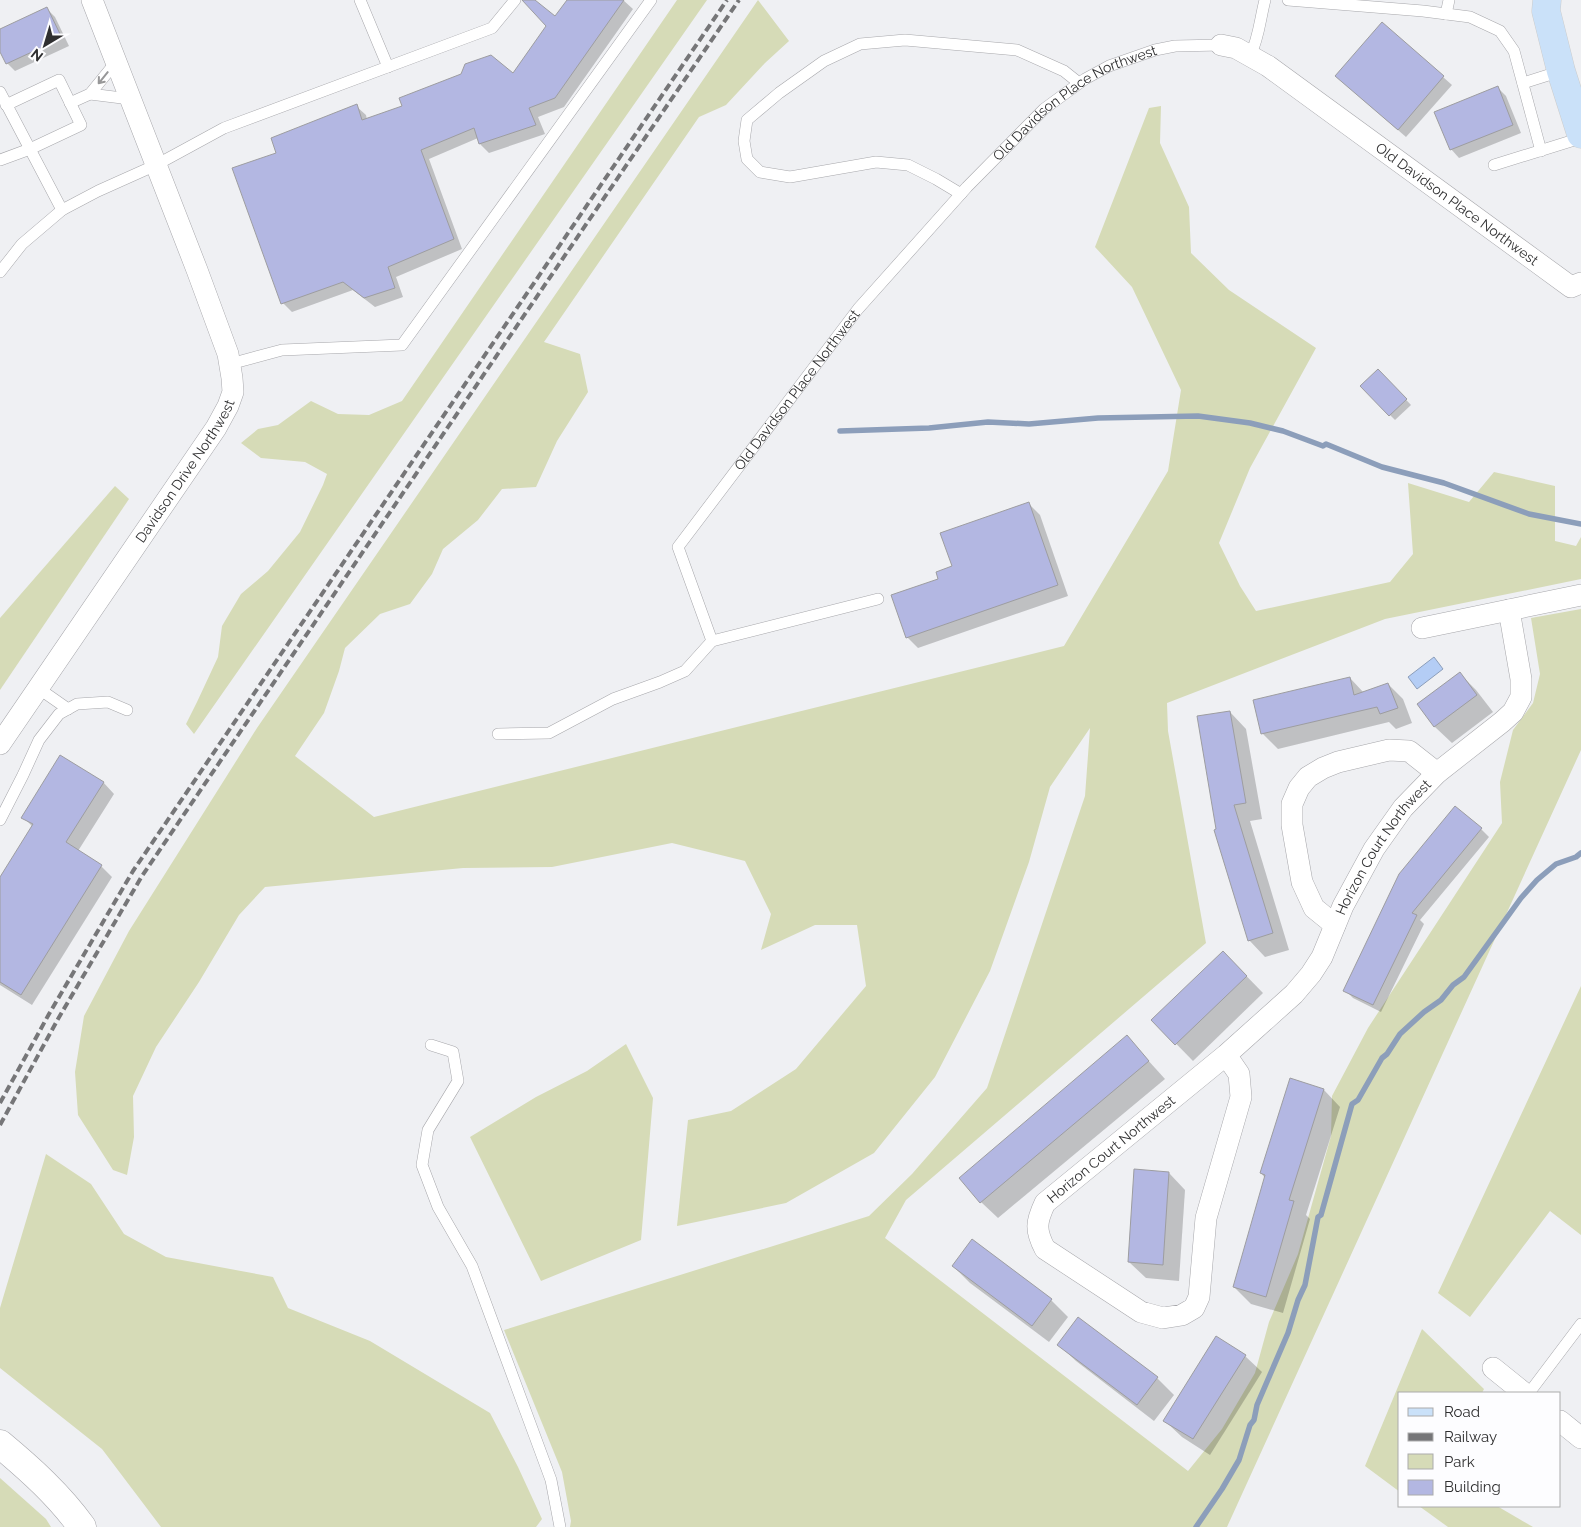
<svg xmlns="http://www.w3.org/2000/svg" width="1581" height="1527" viewBox="0 0 1581 1527" font-family="Raleway,sans-serif">
	<rect width="100%" height="100%" fill="#eff0f3"/>
	<g fill="#d6dbb7">
		<path d="M 677,0 L 707,0 L 194,734 L 186,724 L 197,702 L 218,657 L 222,626 L 241,594 L 268,571 L 300,532 L 323,485 L 327,474 L 305,462 L 261,458 L 241,443 L 258,429 L 278,425 L 311,401 L 338,414 L 369,415 L 402,401 Z"/>
		<path d="M 758,0 L 789,41 L 765,63 L 726,105 L 699,117 L 544,342 L 580,354 L 588,392 L 557,441 L 536,487 L 502,489 L 478,520 L 443,549 L 432,574 L 410,604 L 380,614 L 345,648 L 339,671 L 324,713 L 295,756 L 374,817 L 1064,646 L 1168,471 L 1181,390 L 1132,287 L 1095,247 L 1149,108 L 1161,106 L 1160,143 L 1189,207 L 1191,253 L 1229,290 L 1316,348 L 1250,468 L 1219,543 L 1240,586 L 1256,611 L 1390,582 L 1413,554 L 1408,483 L 1469,502 L 1494,472 L 1555,486 L 1555,541 L 1576,546 L 1581,537 L 1581,579 L 1385,619 L 1167,703 L 1168,731 L 1206,943 L 906,1200 L 885,1238 L 1188,1471 L 1222,1429 L 1255,1373 L 1269,1322 L 1298,1254 L 1317,1186 L 1331,1136 L 1332,1096 L 1368,1028 L 1502,823 L 1500,782 L 1513,730 L 1533,703 L 1540,674 L 1531,618 L 1581,609 L 1581,750 L 1227,1527 L 570,1527 L 571,1521 L 562,1472 L 504,1330 L 869,1216 L 912,1174 L 987,1088 L 1085,796 L 1090,728 L 1050,787 L 1029,862 L 990,971 L 935,1077 L 874,1153 L 786,1203 L 677,1226 L 688,1120 L 731,1111 L 796,1069 L 866,986 L 857,925 L 815,925 L 761,950 L 771,914 L 745,861 L 672,843 L 552,867 L 463,868 L 265,887 L 239,915 L 199,982 L 156,1047 L 133,1096 L 134,1137 L 127,1175 L 113,1170 L 78,1115 L 75,1072 L 84,1016 L 129,931 L 257,728 Z"/>
		<path d="M 115,486 L 129,499 L 0,690 L 0,618 Z"/>
		<path d="M 1581,986 L 1581,1235 L 1550,1211 L 1470,1317 L 1438,1293 Z"/>
		<path d="M 626,1044 L 653,1098 L 641,1240 L 541,1281 L 470,1137 L 536,1097 L 587,1071 Z"/>
		<path d="M 46,1154 L 91,1184 L 124,1234 L 166,1257 L 273,1277 L 288,1308 L 370,1341 L 490,1413 L 518,1467 L 542,1519 L 536,1527 L 161,1527 L 102,1449 L 0,1368 L 0,1308 Z"/>
		<path d="M 1422,1329 L 1484,1389 L 1482,1393 L 1400,1393 L 1400,1492 L 1365,1466 Z"/>
		<path d="M 0,1478 L 46,1519 L 51,1527 L 0,1527 Z"/>
		<path d="M 1419,1506 L 1497,1506 L 1533,1527 L 1448,1527 Z"/>
	</g>
	<path fill="#b4cdf5" stroke="#8c9eba" d="M 1434,657 L 1443,669 L 1417,689 L 1408,677 Z"/>
	<g fill="#0003">
		<path d="M 523,0 L 533,0 L 555,18 L 569,0 L 623,0 L 633,9 L 564,107 L 538,117 L 545,134 L 489,153 L 480,144 L 478,138 L 429,159 L 462,249 L 396,277 L 403,297 L 375,307 L 353,290 L 292,312 L 283,303 L 278,154 L 356,106 L 366,115 L 367,120 L 513,74 L 548,26 Z"/>
		<path d="M 47,9 L 55,17 L 69,46 L 15,71 L 7,63 L 0,49 L 0,31 Z"/>
		<path d="M 1443,77 L 1452,85 L 1406,137 L 1345,84 Z"/>
		<path d="M 1498,88 L 1506,96 L 1521,133 L 1459,158 L 1451,149 Z"/>
		<path d="M 1378,370 L 1411,405 L 1395,420 L 1361,386 Z"/>
		<path d="M 1029,504 L 1040,515 L 1068,596 L 918,648 L 907,637 L 940,580 Z"/>
		<path d="M 1459,673 L 1476,690 L 1493,712 L 1452,743 L 1435,727 L 1418,704 Z"/>
		<path d="M 1350,678 L 1364,693 L 1388,684 L 1403,699 L 1412,723 L 1396,729 L 1389,722 L 1278,749 L 1263,734 L 1254,701 Z"/>
		<path d="M 1230,712 L 1246,729 L 1262,819 L 1250,821 L 1289,950 L 1265,957 L 1249,940 L 1218,830 Z"/>
		<path d="M 103,782 L 114,794 L 78,851 L 101,866 L 112,877 L 32,1005 L 0,985 L 0,880 L 33,827 L 23,817 Z"/>
		<path d="M 1481,829 L 1489,837 L 1420,920 L 1424,924 L 1381,1012 L 1353,998 L 1345,990 Z"/>
		<path d="M 1223,952 L 1263,993 L 1193,1061 L 1153,1020 Z"/>
		<path d="M 1127,1037 L 1165,1079 L 998,1218 L 981,1202 Z"/>
		<path d="M 1324,1090 L 1340,1107 L 1306,1215 L 1310,1219 L 1283,1313 L 1251,1304 L 1234,1287 L 1265,1178 L 1261,1173 Z"/>
		<path d="M 1169,1173 L 1185,1190 L 1179,1281 L 1146,1278 L 1129,1262 Z"/>
		<path d="M 972,1241 L 1051,1300 L 1068,1317 L 1049,1342 L 970,1283 L 953,1266 Z"/>
		<path d="M 1059,1345 L 1157,1378 L 1174,1395 L 1154,1421 L 1076,1361 Z"/>
		<path d="M 1245,1356 L 1262,1372 L 1210,1455 L 1182,1437 L 1165,1421 Z"/>
	</g>
	<g fill="none" stroke-linecap="round" stroke-linejoin="round">
		<g stroke="#8c9eba" stroke-width="5.5">
			<path d="M 840,431 L 929,428 L 988,422 L 1029,424 L 1098,418 L 1198,416 L 1250,423 L 1283,431 L 1323,446 L 1326,444 L 1382,467 L 1444,483 L 1529,514 L 1581,524"/>
			<path d="M 1196,1527 L 1222,1489 L 1239,1460 L 1250,1425 L 1254,1420 L 1257,1405 L 1288,1333 L 1298,1300 L 1305,1285 L 1318,1217 L 1321,1215 L 1352,1104 L 1358,1100 L 1382,1058 L 1387,1054 L 1400,1034 L 1424,1012 L 1441,1000 L 1453,985 L 1464,977 L 1521,898 L 1537,880 L 1556,864 L 1576,857 L 1581,853"/>
		</g>
	</g>
	<g fill="#b3b7e2" stroke="#9d9da0">
		<path d="M 522,0 L 535,0 L 555,16 L 567,0 L 624,0 L 555,98 L 529,108 L 536,125 L 479,144 L 474,128 L 421,150 L 454,239 L 388,267 L 395,288 L 364,298 L 343,282 L 281,304 L 232,168 L 276,153 L 271,138 L 357,104 L 362,120 L 402,106 L 399,98 L 461,74 L 465,64 L 491,55 L 513,73 L 546,26 Z"/>
		<path d="M 47,7 L 62,38 L 6,64 L 0,52 L 0,29 Z"/>
		<path d="M 1382,22 L 1444,76 L 1398,130 L 1335,76 Z"/>
		<path d="M 1498,86 L 1513,125 L 1450,150 L 1434,112 Z"/>
		<path d="M 1378,369 L 1407,399 L 1389,416 L 1360,386 Z"/>
		<path d="M 1029,502 L 1058,585 L 906,638 L 891,595 L 938,579 L 936,572 L 952,566 L 940,533 Z"/>
		<path d="M 1460,672 L 1477,695 L 1434,727 L 1417,704 Z"/>
		<path d="M 1350,677 L 1354,695 L 1388,683 L 1398,708 L 1380,714 L 1377,707 L 1261,734 L 1253,700 Z"/>
		<path d="M 1230,711 L 1246,803 L 1234,805 L 1273,933 L 1248,941 L 1214,830 L 1216,829 L 1197,716 Z"/>
		<path d="M 60,755 L 104,782 L 66,842 L 102,865 L 21,995 L 0,982 L 0,877 L 33,824 L 21,818 Z"/>
		<path d="M 1455,806 L 1482,828 L 1412,913 L 1417,915 L 1373,1005 L 1343,991 L 1399,874 Z"/>
		<path d="M 1223,951 L 1247,976 L 1175,1045 L 1151,1020 Z"/>
		<path d="M 1127,1035 L 1149,1061 L 980,1203 L 959,1178 Z"/>
		<path d="M 1290,1078 L 1324,1089 L 1289,1200 L 1294,1201 L 1266,1297 L 1233,1287 L 1265,1175 L 1260,1173 Z"/>
		<path d="M 1134,1169 L 1169,1172 L 1163,1265 L 1128,1262 Z"/>
		<path d="M 972,1239 L 1052,1299 L 1032,1326 L 952,1266 Z"/>
		<path d="M 1078,1317 L 1158,1377 L 1137,1405 L 1057,1345 Z"/>
		<path d="M 1216,1336 L 1246,1355 L 1193,1439 L 1163,1421 Z"/>
	</g>
	<g fill="none" stroke-linecap="round" stroke-linejoin="round">
		<g stroke="#a7a7ab" stroke-width="12">
			<g id="service">
				<path d="M 360,0 L 388,67"/>
				<path d="M 1288,0 L 1423,11 L 1470,17 L 1500,31 L 1514,51 L 1541,151"/>
				<path d="M 1446,14 L 1449,0"/>
				<path d="M 1250,56 C 1259,38 1260,19 1265,0"/>
				<path d="M 1523,83 L 1561,71"/>
				<path d="M 0,92 L 62,210"/>
				<path d="M 90,94 L 130,99"/>
				<path d="M 70,103 L 90,94 L 116,62"/>
				<path d="M 0,160 L 30,149 L 81,125 L 59,80 L 6,105"/>
				<path d="M 1494,165 L 1581,138"/>
				<path d="M 961,194 L 936,179 L 908,165 L 876,162 L 790,177 L 760,172 L 747,159 L 744,141 L 747,120 L 779,93 L 824,61 L 860,44 L 905,40 L 1017,50 L 1064,71 L 1079,83"/>
				<path d="M 0,272 L 22,244 L 62,210 L 98,191 L 156,165 L 224,128 L 492,28 L 515,0"/>
				<path d="M 230,364 L 282,350 L 402,345 L 651,0"/>
				<path d="M 712,641 L 878,599"/>
				<path d="M 38,688 L 68,709"/>
				<path id="s1" d="M 498,734 L 549,733 L 613,699 L 660,682 L 685,671 L 712,641 L 678,547 L 858,309 L 967,187 L 1044,109 L 1085,79 L 1109,66 L 1155,50 L 1175,46 L 1221,45"/>
				<path d="M 0,820 L 23,775 L 39,740 L 59,714 L 77,704 L 108,702 L 127,710"/>
				<path d="M 431,1045 L 453,1052 L 458,1081 L 428,1130 L 422,1165 L 438,1207 L 472,1266 L 551,1480 L 560,1527"/>
				<path d="M 1529,1393 L 1581,1324"/>
			</g>
		</g>
		<g stroke="#a7a7ab" stroke-width="22">
			<g id="minor">
				<path id="s2" d="M 1221,45 L 1236,48 L 1268,66 L 1571,287 L 1581,283"/>
				<path d="M 1422,628 L 1581,595"/>
				<path id="s3" d="M 0,744 L 216,428 L 228,406 L 233,392 L 232,378 L 228,354 L 197,270 L 92,0"/>
				<path d="M 1335,925 L 1314,908 L 1302,882 L 1292,825 L 1292,804 L 1299,788 L 1308,777 L 1323,768 L 1338,762 L 1389,750 L 1409,751 L 1437,773"/>
				<path id="s4" d="M 1226,1055 L 1239,1074 L 1241,1097 L 1206,1218 L 1199,1297 L 1194,1308 L 1182,1315 L 1163,1318 L 1141,1312 L 1045,1249 C 1035,1230 1036,1222 1045,1203 L 1226,1055 L 1294,994 L 1311,974 L 1322,957 L 1343,906 L 1374,849 L 1403,808 L 1437,773 L 1502,722 L 1513,712 L 1521,697 L 1521,679 L 1509,610"/>
				<path d="M 1493,1368 L 1524,1393"/>
				<path d="M 1560,1421 L 1581,1438"/>
			</g>
		</g>
		<g stroke="#a7a7ab" stroke-width="29">
			<path id="secondary" d="M 0,1444 C 30,1469 59,1495 82,1527"/>
		</g>
		<g stroke="#cdcdcd" stroke-width="29">
			<path id="primary" d="M 1547,0 L 1546,11 L 1561,71 L 1581,134"/>
		</g>
		<use href="#service" stroke="#fff" stroke-width="11"/>
		<use href="#minor" stroke="#fff" stroke-width="21"/>
		<use href="#secondary" stroke="#fff" stroke-width="28"/>
		<use href="#primary" stroke="#cae1f9" stroke-width="28"/>
		<g stroke="#767678" stroke-width="4" stroke-dasharray="8 4" stroke-linecap="butt">
			<path d="M 0,1103 L 49,1014 L 133,871 L 727,0"/>
			<path d="M 0,1125 L 58,1019 L 142,876 L 739,0"/>
		</g>
	</g>
	<defs><path id="oneway-shaft" d="M-6 0H5M1.5-3L5.5 0L1.5 3" fill="none" stroke-width="1.6" stroke-linecap="round" stroke-linejoin="round" transform="scale(1.25)"/></defs>
	<use stroke="#979798" href="#oneway-shaft" transform="translate(103 78) rotate(129)"/>
	<g text-anchor="middle" dominant-baseline="central" stroke-width="4" stroke-linejoin="round" paint-order="stroke">
		<g font-size="14" fill="#2f2f30" stroke="#fdfdff">
			<text stroke="none"><textPath href="#s1" startOffset="942">Old Davidson Place Northwest</textPath></text>
			<text stroke="none"><textPath href="#s2" startOffset="286">Old Davidson Place Northwest</textPath></text>
			<text stroke="none"><textPath href="#s1" startOffset="538">Old Davidson Place Northwest</textPath></text>
			<text stroke="none"><textPath href="#s3" startOffset="330">Davidson Drive Northwest</textPath></text>
			<text stroke="none"><textPath href="#s4" startOffset="981">Horizon Court Northwest</textPath></text>
			<text stroke="none"><textPath href="#s4" startOffset="568">Horizon Court Northwest</textPath></text>
		</g>
	</g>
	<rect x="1398" y="1392" width="162" height="115" fill="#fdfdff" stroke="#ababac"/>
	<rect x="1408" y="1408" width="25" height="8" fill="#cae1f9" stroke="#ababac"/>
	<text x="1444" y="1417" font-size="15" fill="#2f2f30">Road</text>
	<rect x="1408" y="1433" width="25" height="8" fill="#767678" stroke="#ababac"/>
	<text x="1444" y="1442" font-size="15" fill="#2f2f30">Railway</text>
	<rect x="1408" y="1454" width="25" height="15" fill="#d6dbb7" stroke="#ababac"/>
	<text x="1444" y="1467" font-size="15" fill="#2f2f30">Park</text>
	<rect x="1408" y="1480" width="25" height="15" fill="#b3b7e2" stroke="#ababac"/>
	<text x="1444" y="1492" font-size="15" fill="#2f2f30">Building</text>
	<g transform="translate(45 45) rotate(218)" stroke="#fdfdff" stroke-width="4" paint-order="stroke">
	<path d="M0-4L9 19L0 12L-9 19Z" fill="#2f2f30"/>
	<text y="-8" font-size="14" font-weight="bold" text-anchor="middle" fill="#2f2f30">N</text>
	</g>
</svg>
